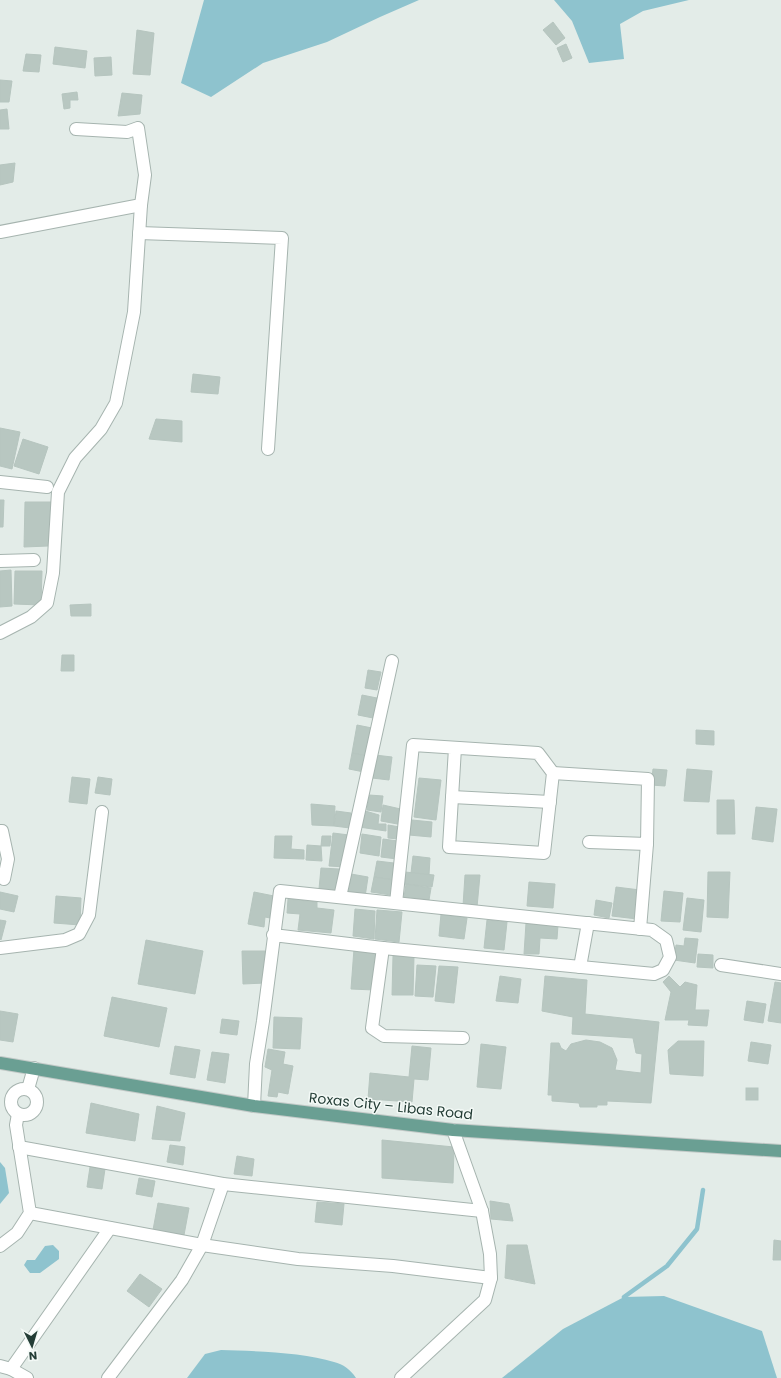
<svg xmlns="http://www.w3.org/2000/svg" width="781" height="1378" viewBox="0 0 781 1378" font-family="Poppins,sans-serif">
	<rect width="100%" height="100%" fill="#e3ece8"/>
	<g fill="#8ec3ce">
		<path d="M 204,0 L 419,0 L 380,17 L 327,42 L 263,63 L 211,97 L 181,83 Z"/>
		<path d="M 554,0 L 689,0 L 643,11 L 620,24 L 624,59 L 589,63 L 572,21 Z"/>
		<path d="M 0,1162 L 5,1168 L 9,1193 L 0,1204 Z"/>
		<path d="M 53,1245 L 59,1251 L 59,1259 L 40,1273 L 30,1273 L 24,1265 L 27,1260 L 35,1260 L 45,1246 Z"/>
		<path d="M 664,1296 L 762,1331 L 777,1378 L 502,1378 L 563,1329 L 624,1297 Z"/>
		<path d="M 221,1350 C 254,1351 304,1352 334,1362 C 343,1364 351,1370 356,1378 L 187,1378 L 205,1354 Z"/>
	</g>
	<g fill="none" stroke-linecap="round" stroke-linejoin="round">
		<path stroke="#8ec3ce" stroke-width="4.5" d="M 624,1297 L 667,1266 L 697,1229 L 703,1190"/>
	</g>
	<g fill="#b8c7c1" stroke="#b6c5bf">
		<path d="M 553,22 L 565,38 L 556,45 L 543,30 Z"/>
		<path d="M 137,30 L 154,33 L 150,75 L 133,74 Z"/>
		<path d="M 566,44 L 572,58 L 563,62 L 557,48 Z"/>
		<path d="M 55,47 L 87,51 L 85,68 L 53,64 Z"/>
		<path d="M 26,54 L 41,55 L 39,72 L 23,71 Z"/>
		<path d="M 111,57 L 112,75 L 95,76 L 94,58 Z"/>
		<path d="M 0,80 L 12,81 L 9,102 L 0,102 Z"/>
		<path d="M 77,92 L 78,100 L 70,100 L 70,108 L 64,109 L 62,94 Z"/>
		<path d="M 122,93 L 142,95 L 140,114 L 118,116 Z"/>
		<path d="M 7,109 L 9,129 L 0,129 L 0,110 Z"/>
		<path d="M 15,163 L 13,182 L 0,185 L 0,165 Z"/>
		<path d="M 193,374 L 220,377 L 218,394 L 191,392 Z"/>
		<path d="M 156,419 L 182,421 L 182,442 L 149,439 Z"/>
		<path d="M 0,428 L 20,432 L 12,469 L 0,466 Z"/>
		<path d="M 23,439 L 48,447 L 39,474 L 14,466 Z"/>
		<path d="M 0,500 L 4,500 L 3,527 L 0,527 Z"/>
		<path d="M 25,502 L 53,502 L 48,546 L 24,547 Z"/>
		<path d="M 11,570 L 12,606 L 0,607 L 0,571 Z"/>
		<path d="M 15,571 L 42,571 L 41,605 L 14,604 Z"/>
		<path d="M 91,604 L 91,616 L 71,616 L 70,605 Z"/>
		<path d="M 62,655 L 74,655 L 74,671 L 61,671 Z"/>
		<path d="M 368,670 L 381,672 L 377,690 L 365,688 Z"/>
		<path d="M 362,695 L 377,698 L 373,718 L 358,715 Z"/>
		<path d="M 357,725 L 372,728 L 367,756 L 352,753 Z"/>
		<path d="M 696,730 L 714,731 L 714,745 L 696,744 Z"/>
		<path d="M 352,753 L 367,756 L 364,772 L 349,769 Z"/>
		<path d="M 375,755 L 392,757 L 389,780 L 372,778 Z"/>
		<path d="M 653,769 L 667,770 L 665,786 L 651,785 Z"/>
		<path d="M 687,769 L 712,771 L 709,802 L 684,801 Z"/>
		<path d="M 72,777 L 90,779 L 87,804 L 69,802 Z"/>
		<path d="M 98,777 L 112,779 L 110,795 L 95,793 Z"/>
		<path d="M 419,778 L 441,780 L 436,820 L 414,817 Z"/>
		<path d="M 369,795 L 383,796 L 381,812 L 367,810 Z"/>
		<path d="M 717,800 L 734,800 L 735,834 L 717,834 Z"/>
		<path d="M 311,804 L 335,806 L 334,826 L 312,825 Z"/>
		<path d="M 383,805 L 405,810 L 403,825 L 381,821 Z"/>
		<path d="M 756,807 L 777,809 L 773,842 L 752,839 Z"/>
		<path d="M 362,810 L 379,815 L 378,824 L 386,824 L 386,831 L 359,827 Z"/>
		<path d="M 336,811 L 351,813 L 350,828 L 334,826 Z"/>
		<path d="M 412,820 L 432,822 L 431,837 L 409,835 Z"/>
		<path d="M 388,825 L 400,827 L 398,839 L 388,838 Z"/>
		<path d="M 333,833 L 349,835 L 346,867 L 329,866 Z"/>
		<path d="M 362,834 L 381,837 L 379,856 L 360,853 Z"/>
		<path d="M 275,836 L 292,836 L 291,849 L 304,850 L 304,859 L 274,858 Z"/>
		<path d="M 322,836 L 331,836 L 330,846 L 321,846 Z"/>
		<path d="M 383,839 L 398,841 L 397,859 L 381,857 Z"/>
		<path d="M 307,845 L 321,846 L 322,861 L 306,860 Z"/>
		<path d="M 413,856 L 430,858 L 429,875 L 411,873 Z"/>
		<path d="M 377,861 L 394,863 L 393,880 L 374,877 Z"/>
		<path d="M 321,868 L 339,869 L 337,891 L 319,889 Z"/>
		<path d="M 405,872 L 434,875 L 432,887 L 404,884 Z"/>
		<path d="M 708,872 L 730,872 L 728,918 L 707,917 Z"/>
		<path d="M 351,874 L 368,877 L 365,897 L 348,895 Z"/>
		<path d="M 465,875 L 480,875 L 477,907 L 463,906 Z"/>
		<path d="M 374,877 L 393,880 L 391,895 L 371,892 Z"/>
		<path d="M 529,882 L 555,884 L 553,908 L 527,906 Z"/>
		<path d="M 406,884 L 431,888 L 429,900 L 404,897 Z"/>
		<path d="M 616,887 L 640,890 L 637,919 L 612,916 Z"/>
		<path d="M 664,891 L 683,893 L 680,922 L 661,921 Z"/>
		<path d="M 0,892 L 18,896 L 14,912 L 0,909 Z"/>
		<path d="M 254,892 L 274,896 L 270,918 L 265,917 L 264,927 L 248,924 Z"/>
		<path d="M 56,896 L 81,898 L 80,925 L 54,923 Z"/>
		<path d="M 687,898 L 704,900 L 701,932 L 683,930 Z"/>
		<path d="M 288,899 L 317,902 L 317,908 L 334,910 L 331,933 L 298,930 L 300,914 L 287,913 Z"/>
		<path d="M 596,900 L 612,903 L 609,918 L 594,915 Z"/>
		<path d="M 355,909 L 375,911 L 374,939 L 353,936 Z"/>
		<path d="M 377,910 L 402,912 L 399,942 L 375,939 Z"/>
		<path d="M 441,914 L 467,918 L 464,939 L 439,936 Z"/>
		<path d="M 0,920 L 6,921 L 1,940 L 0,939 Z"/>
		<path d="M 487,920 L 507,922 L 504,950 L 484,948 Z"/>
		<path d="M 526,923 L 558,925 L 557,939 L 540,938 L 539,954 L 524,954 Z"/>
		<path d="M 685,938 L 698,939 L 695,963 L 674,960 L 676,945 L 684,946 Z"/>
		<path d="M 146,940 L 203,951 L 195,994 L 138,984 Z"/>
		<path d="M 354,949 L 377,950 L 374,990 L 351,989 Z"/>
		<path d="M 242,951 L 265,951 L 265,983 L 243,984 Z"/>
		<path d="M 698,954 L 713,955 L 713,968 L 697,967 Z"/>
		<path d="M 393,956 L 414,956 L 413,995 L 392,995 Z"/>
		<path d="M 417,965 L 436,966 L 433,997 L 415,996 Z"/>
		<path d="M 439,966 L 458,967 L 454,1003 L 435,1001 Z"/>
		<path d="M 500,976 L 521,979 L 518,1003 L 496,1001 Z"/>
		<path d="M 545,976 L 587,980 L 585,1014 L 659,1022 L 651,1103 L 607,1101 L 607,1105 L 597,1105 L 597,1107 L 580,1107 L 579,1103 L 552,1101 L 552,1095 L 548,1095 L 551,1043 L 559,1043 L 561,1048 L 566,1051 L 571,1044 L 586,1040 L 600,1042 L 612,1048 L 617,1060 L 615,1070 L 641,1073 L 642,1054 L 636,1053 L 633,1038 L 572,1034 L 573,1017 L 542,1011 Z"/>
		<path d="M 669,976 L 680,987 L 685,982 L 697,985 L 695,1010 L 709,1010 L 707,1026 L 688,1025 L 689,1020 L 665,1020 L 671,992 L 663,982 Z"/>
		<path d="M 775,982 L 781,983 L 781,1023 L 768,1021 Z"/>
		<path d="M 112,997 L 167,1008 L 159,1047 L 104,1036 Z"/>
		<path d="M 747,1001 L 766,1004 L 763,1023 L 744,1020 Z"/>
		<path d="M 0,1011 L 18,1014 L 13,1042 L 0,1040 Z"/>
		<path d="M 274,1017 L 302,1018 L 300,1049 L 273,1048 Z"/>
		<path d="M 222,1019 L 239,1021 L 237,1035 L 220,1033 Z"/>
		<path d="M 678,1041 L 704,1041 L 703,1076 L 670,1074 L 668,1050 Z"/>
		<path d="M 751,1042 L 771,1045 L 768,1064 L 748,1061 Z"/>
		<path d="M 481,1044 L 506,1047 L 501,1089 L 477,1087 Z"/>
		<path d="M 175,1046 L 200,1050 L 195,1078 L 170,1074 Z"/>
		<path d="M 412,1046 L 431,1048 L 428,1080 L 414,1079 L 412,1102 L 368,1099 L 370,1073 L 409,1077 Z"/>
		<path d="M 268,1049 L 285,1052 L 283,1064 L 293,1066 L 288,1094 L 278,1092 L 277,1097 L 268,1096 L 272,1070 L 265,1067 Z"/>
		<path d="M 212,1052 L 229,1054 L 225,1083 L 207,1080 Z"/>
		<rect x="746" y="1088" width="12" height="12"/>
		<path d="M 91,1103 L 139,1114 L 135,1141 L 86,1133 Z"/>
		<path d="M 157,1106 L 185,1113 L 180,1141 L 152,1139 Z"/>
		<path d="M 382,1140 L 454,1147 L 453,1183 L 382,1178 Z"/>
		<path d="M 170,1145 L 185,1147 L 183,1165 L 167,1162 Z"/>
		<path d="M 237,1156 L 254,1159 L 252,1176 L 234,1174 Z"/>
		<path d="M 90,1167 L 105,1169 L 102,1189 L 87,1187 Z"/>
		<path d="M 139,1178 L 155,1181 L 152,1197 L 136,1194 Z"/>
		<path d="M 490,1201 L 509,1204 L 513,1221 L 491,1219 Z"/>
		<path d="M 317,1202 L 344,1204 L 342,1225 L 315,1222 Z"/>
		<path d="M 158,1203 L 189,1208 L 184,1235 L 153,1230 Z"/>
		<path d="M 774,1240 L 781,1241 L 781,1260 L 773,1260 Z"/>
		<path d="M 507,1245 L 527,1245 L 535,1284 L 505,1278 Z"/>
		<path d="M 140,1274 L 162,1289 L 149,1307 L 127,1291 Z"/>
	</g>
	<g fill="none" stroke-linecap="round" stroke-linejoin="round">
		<g stroke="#a6b4af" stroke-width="14">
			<g id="minor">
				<path d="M 0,232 L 141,205"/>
				<path d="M 139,233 L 282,238 L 268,449"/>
				<path d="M 0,482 L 47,487"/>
				<path d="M 0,561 L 34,560"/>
				<path d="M 0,633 L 31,617 L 47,603 L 53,573 L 58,492 L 75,458 L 101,429 L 116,403 L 134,312 L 141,205 L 145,175 L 138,128 L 127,132 L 76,129"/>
				<path d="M 553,773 L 648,779 L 647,844 L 589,842"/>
				<path d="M 452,797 L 550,802"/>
				<path d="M 0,831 L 2,831 L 8,859 L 4,879"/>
				<path d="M 340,897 L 392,661"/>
				<path d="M 396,903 L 413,745 L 538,753 L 553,773 L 544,853 L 449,847 L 455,748"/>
				<path d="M 640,929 L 647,844"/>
				<path d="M 0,948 L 65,940 L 79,934 L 89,915 L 102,812"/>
				<path d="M 383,948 L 372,1028 L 384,1036 L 463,1038"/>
				<path d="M 721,965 L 781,974"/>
				<path d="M 580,967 L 588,923"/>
				<circle cx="24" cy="1102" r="13"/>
				<path d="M 28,1089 L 34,1068"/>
				<path d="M 254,1106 L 256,1064 L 263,1021 L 280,891 L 652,930 L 666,940 L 670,957 L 663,970 L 654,974 L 383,948 L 273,935"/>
				<path d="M 19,1147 L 223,1184 L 482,1211"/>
				<path d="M 30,1213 L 202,1245 L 298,1259 L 393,1266 L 491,1278"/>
				<path d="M 0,1246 L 17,1233 L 30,1213 L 16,1125 L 18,1114"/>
				<path d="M 0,1366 L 11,1369 L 27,1378"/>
				<path d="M 11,1369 L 110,1228"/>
				<path d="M 108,1378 L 182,1280 L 202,1245 L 223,1184"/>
				<path d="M 401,1378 L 485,1300 L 491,1278 L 490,1254 L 482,1211 L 453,1130"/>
			</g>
		</g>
		<g stroke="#c2c9c7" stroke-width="14">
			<path id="major" d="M 0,1063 L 254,1106 L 453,1130 L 781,1151"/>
		</g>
		<use href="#minor" stroke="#fff" stroke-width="12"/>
		<use href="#major" stroke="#6a9f93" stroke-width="12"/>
	</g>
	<g text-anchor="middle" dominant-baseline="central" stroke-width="3" stroke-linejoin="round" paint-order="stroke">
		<g font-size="14" fill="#243d36" stroke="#f3f9f6">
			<text transform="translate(391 1106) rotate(6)">Roxas City – Libas Road</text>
		</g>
	</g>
	<g transform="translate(32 1346) rotate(175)" stroke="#f3f9f6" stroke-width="3" paint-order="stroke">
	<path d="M0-3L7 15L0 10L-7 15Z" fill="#243d36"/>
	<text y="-6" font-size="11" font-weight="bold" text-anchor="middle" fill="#243d36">N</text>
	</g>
</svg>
